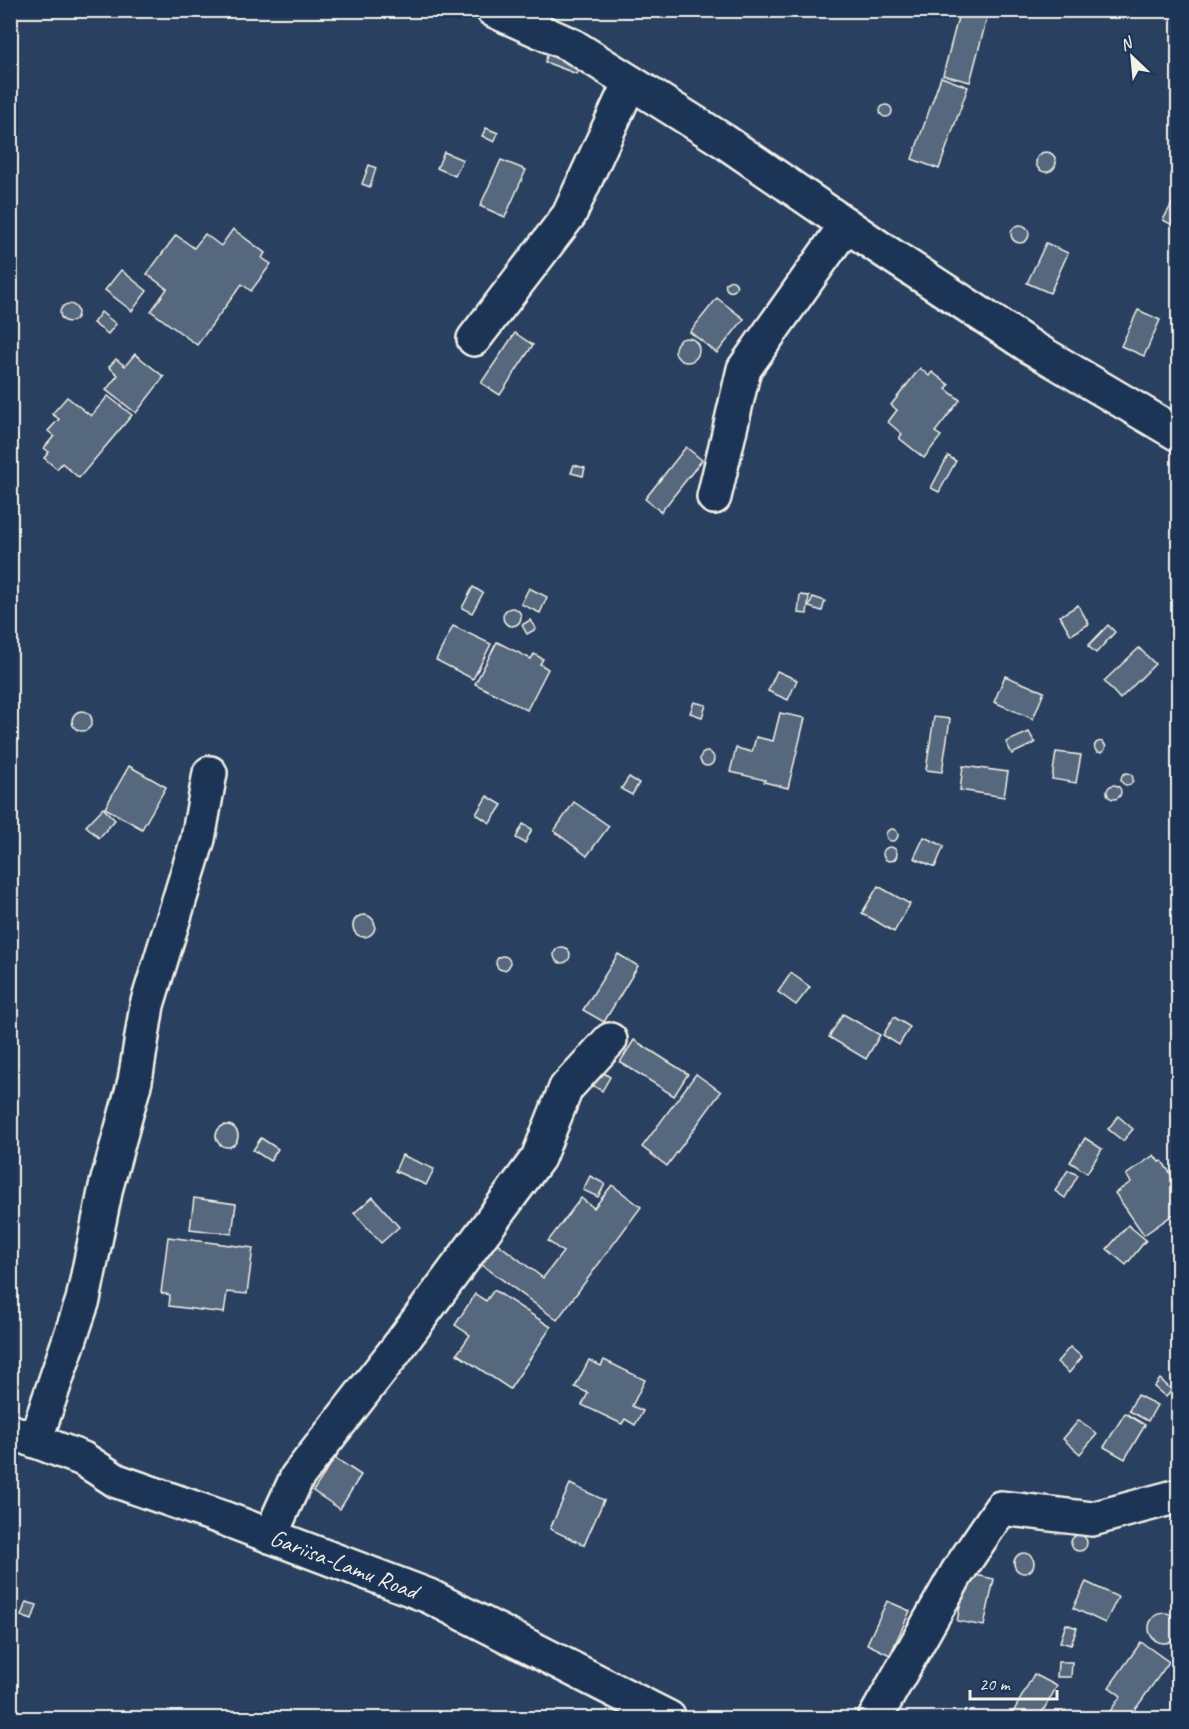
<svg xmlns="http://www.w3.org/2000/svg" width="1189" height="1729" viewBox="0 0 1189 1729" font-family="Caveat,sans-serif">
	<rect width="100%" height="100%" fill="#2a4060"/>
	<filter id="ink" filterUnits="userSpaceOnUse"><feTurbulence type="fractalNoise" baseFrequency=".0167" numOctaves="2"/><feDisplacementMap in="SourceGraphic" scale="12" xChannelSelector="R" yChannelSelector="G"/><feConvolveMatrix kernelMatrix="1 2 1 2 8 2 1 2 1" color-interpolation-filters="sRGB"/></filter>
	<g filter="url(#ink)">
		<g fill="#56677d" stroke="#f4f1e8" stroke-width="1.5">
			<path d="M 960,10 L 989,10 L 970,82 L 943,75 Z"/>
			<path d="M 548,53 L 581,65 L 577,74 L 545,62 Z"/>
			<path d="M 941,77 L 968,87 L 939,169 L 912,159 Z"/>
			<circle cx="886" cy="111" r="6"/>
			<path d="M 486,128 L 498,133 L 494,142 L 482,136 Z"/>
			<circle cx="1046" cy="162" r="10"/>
			<path d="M 444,152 L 463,160 L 455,176 L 437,168 Z"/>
			<path d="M 501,160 L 526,170 L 505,217 L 480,206 Z"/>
			<path d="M 369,165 L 376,168 L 370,187 L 362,184 Z"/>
			<path d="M 1178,193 L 1178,228 L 1163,220 Z"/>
			<circle cx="1020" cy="234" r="9"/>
			<path d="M 233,229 L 265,253 L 262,258 L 271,264 L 251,291 L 242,284 L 197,345 L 151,311 L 167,289 L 147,274 L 176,235 L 194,248 L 205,234 L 221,246 Z"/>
			<path d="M 1046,243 L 1068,253 L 1050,293 L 1027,283 Z"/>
			<path d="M 121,270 L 147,291 L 132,311 L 105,290 Z"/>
			<circle cx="731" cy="286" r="5.5"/>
			<path d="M 717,298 L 744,319 L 717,353 L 690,332 Z"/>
			<circle cx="69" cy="313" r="9"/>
			<path d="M 1138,310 L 1160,320 L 1144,356 L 1121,346 Z"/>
			<path d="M 101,312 L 116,324 L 108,334 L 93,323 Z"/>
			<path d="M 515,333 L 533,345 L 500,395 L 481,383 Z"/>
			<circle cx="687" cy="350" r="12"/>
			<path d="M 135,354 L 164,377 L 136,413 L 106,390 L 118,375 L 109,367 L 116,359 L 125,366 Z"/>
			<path d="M 920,368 L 929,376 L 932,372 L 949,385 L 946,389 L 960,400 L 935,432 L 941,436 L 924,458 L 899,438 L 902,434 L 888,422 L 897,410 L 891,405 Z"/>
			<path d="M 108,396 L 132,415 L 79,478 L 62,463 L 57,469 L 44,458 L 49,452 L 44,448 L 54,436 L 48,431 L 59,419 L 52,414 L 67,397 L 91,416 Z"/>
			<path d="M 686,447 L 702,460 L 661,512 L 645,499 Z"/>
			<path d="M 948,456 L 956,461 L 939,492 L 931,488 Z"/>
			<path d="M 574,465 L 585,468 L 583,476 L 571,473 Z"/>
			<path d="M 473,587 L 483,593 L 472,613 L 462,608 Z"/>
			<path d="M 529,588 L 547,597 L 540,613 L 521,604 Z"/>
			<path d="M 800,595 L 809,596 L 807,614 L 798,613 Z"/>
			<path d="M 813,597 L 825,601 L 822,611 L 809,607 Z"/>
			<path d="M 1078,605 L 1089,624 L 1071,635 L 1060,616 Z"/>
			<circle cx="512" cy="617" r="9"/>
			<path d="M 530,620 L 536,629 L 527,634 L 522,625 Z"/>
			<path d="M 1108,625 L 1115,632 L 1096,653 L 1088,646 Z"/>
			<path d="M 453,626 L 491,644 L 473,679 L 436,660 Z"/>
			<path d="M 497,642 L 531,659 L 534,654 L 543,659 L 540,664 L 548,669 L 527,710 L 475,684 Z"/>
			<path d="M 1139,648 L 1155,664 L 1120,699 L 1104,681 Z"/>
			<path d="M 777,671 L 797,680 L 788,700 L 768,691 Z"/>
			<path d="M 1005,676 L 1044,692 L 1033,719 L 994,702 Z"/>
			<path d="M 694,702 L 706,705 L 702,717 L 690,713 Z"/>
			<circle cx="82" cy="721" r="10"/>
			<path d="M 780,713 L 805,718 L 788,788 L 764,782 L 765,780 L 730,772 L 736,748 L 752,752 L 756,737 L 773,741 Z"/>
			<path d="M 934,717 L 950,719 L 942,772 L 926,770 Z"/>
			<path d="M 1029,732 L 1035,743 L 1012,754 L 1006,742 Z"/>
			<circle cx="1100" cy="747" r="5.5"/>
			<circle cx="707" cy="759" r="7"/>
			<path d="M 1056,752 L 1081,755 L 1076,783 L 1052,779 Z"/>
			<path d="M 129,766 L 166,787 L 142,829 L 105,808 Z"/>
			<path d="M 963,766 L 1008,772 L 1004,797 L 960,790 Z"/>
			<circle cx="1127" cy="779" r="6"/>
			<path d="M 629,777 L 639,783 L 632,795 L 621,789 Z"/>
			<circle cx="1114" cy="792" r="7"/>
			<path d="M 487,796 L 502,805 L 490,823 L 476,814 Z"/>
			<path d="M 574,802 L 609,826 L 587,856 L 554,831 Z"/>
			<path d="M 103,808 L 115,820 L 99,838 L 86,826 Z"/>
			<path d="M 523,824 L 532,829 L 525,843 L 516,838 Z"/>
			<circle cx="892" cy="835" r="6"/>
			<path d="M 924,837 L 944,846 L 935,867 L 914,858 Z"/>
			<circle cx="890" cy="854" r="7"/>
			<path d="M 878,886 L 910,904 L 894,932 L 862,913 Z"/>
			<circle cx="364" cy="926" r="11"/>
			<circle cx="562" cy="955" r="8"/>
			<path d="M 618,954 L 638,966 L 604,1022 L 583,1010 Z"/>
			<circle cx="503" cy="963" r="7"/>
			<path d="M 791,973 L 810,987 L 796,1005 L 778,992 Z"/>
			<path d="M 843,1014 L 880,1035 L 866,1059 L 829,1037 Z"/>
			<path d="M 894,1017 L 910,1027 L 899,1045 L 883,1035 Z"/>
			<path d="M 634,1040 L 688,1074 L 674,1096 L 620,1062 Z"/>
			<path d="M 596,1068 L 610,1077 L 602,1091 L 587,1082 Z"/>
			<path d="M 696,1074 L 721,1092 L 667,1166 L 642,1147 Z"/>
			<path d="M 1118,1116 L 1133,1129 L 1123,1141 L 1108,1129 Z"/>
			<circle cx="227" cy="1136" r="11"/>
			<path d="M 261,1138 L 278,1149 L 270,1161 L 253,1150 Z"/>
			<path d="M 1085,1138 L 1102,1149 L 1087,1173 L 1070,1162 Z"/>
			<path d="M 402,1155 L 434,1169 L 426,1185 L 395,1171 Z"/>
			<path d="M 1154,1155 L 1159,1162 L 1162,1161 L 1178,1185 L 1178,1211 L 1144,1235 L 1115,1193 L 1131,1182 L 1126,1175 Z"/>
			<path d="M 1068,1170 L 1078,1175 L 1065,1198 L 1055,1191 Z"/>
			<path d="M 590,1176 L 605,1184 L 598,1197 L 583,1190 Z"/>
			<path d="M 612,1185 L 641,1207 L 557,1320 L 481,1264 L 497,1243 L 543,1278 L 563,1252 L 548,1241 L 581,1198 L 594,1208 Z"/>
			<path d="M 373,1197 L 399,1227 L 381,1243 L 354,1213 Z"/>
			<path d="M 194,1198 L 236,1204 L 232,1234 L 190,1229 Z"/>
			<path d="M 1128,1225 L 1146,1240 L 1126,1265 L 1107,1249 Z"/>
			<path d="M 168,1237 L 253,1248 L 247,1294 L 227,1292 L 224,1313 L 169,1306 L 170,1295 L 161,1293 Z"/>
			<path d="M 494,1290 L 551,1327 L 510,1389 L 457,1354 L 470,1335 L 455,1325 L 475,1294 L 486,1301 Z"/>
			<path d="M 1070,1347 L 1082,1357 L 1069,1373 L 1057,1362 Z"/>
			<path d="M 589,1360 L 601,1366 L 604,1360 L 645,1380 L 632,1406 L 643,1411 L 635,1425 L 625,1419 L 622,1424 L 582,1405 L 588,1393 L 575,1387 Z"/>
			<path d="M 1160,1379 L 1172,1390 L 1166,1397 L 1154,1387 Z"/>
			<path d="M 1137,1395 L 1157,1405 L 1148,1421 L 1129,1411 Z"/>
			<path d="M 1125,1413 L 1145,1425 L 1125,1459 L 1104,1447 Z"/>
			<path d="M 1079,1420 L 1097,1434 L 1080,1454 L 1063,1439 Z"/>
			<path d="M 335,1458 L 361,1475 L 340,1509 L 313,1491 Z"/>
			<path d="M 570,1484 L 604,1500 L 584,1545 L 550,1529 Z"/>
			<circle cx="1079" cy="1543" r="8"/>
			<circle cx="1024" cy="1563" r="10"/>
			<path d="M 967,1573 L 994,1579 L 984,1626 L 957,1621 Z"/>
			<path d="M 1086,1582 L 1118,1597 L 1105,1623 L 1073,1608 Z"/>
			<path d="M 887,1601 L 910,1611 L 890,1655 L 867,1644 Z"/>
			<path d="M 26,1602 L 37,1605 L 32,1620 L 21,1616 Z"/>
			<circle cx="1164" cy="1628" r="15"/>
			<path d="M 1066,1624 L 1077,1628 L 1071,1645 L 1060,1642 Z"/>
			<path d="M 1141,1642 L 1169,1662 L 1129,1718 L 1114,1718 L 1108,1714 L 1121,1696 L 1109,1687 Z"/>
			<path d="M 1058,1662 L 1072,1662 L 1071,1677 L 1057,1677 Z"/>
			<path d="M 1034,1674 L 1057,1686 L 1039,1718 L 1010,1718 Z"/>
		</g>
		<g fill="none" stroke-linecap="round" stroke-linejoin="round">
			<g stroke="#f4f1e8" stroke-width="38">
				<g id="minor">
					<path d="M 493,10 L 573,46 L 724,141 L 880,248 L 1031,347 L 1178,434"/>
					<path d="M 474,339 L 569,215 L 630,82"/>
					<path d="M 714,497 L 744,369 L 846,225"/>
					<path d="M 10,1431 L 83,1459 L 117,1481 L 223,1518 L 429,1596 L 669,1718"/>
					<path d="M 35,1441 L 83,1300 L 106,1187 L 135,1081 L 147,1005 L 198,839 L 210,773"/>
					<path d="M 270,1536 L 297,1477 L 396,1350 L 538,1158 L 566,1088 L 610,1040"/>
					<path d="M 875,1718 L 957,1573 L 1001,1508 L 1092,1519 L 1178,1496"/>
				</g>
			</g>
			<use href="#minor" stroke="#1d3557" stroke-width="33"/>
		</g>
	</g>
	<g text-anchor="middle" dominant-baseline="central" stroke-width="6" stroke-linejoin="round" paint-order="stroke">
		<g font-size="24" fill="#f4f1e8" stroke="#1d3557">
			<text transform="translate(344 1564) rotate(21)">Gariisa-Lamu Road</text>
		</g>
	</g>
	<rect width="1189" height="1729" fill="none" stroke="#1d3557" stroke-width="36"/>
	<rect x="18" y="18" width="1153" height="1693" fill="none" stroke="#f4f1e8" stroke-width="2" filter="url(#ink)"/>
	<g transform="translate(1132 57) rotate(334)" stroke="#1d3557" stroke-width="4.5" paint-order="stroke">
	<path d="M0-4.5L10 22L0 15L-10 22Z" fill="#f4f1e8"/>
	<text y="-9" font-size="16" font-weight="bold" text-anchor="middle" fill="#f4f1e8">N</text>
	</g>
	<path d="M970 1690v9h87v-9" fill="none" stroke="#f4f1e8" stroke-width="3"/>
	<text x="979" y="1690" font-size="18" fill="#f4f1e8" stroke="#1d3557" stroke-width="4.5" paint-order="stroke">20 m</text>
</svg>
